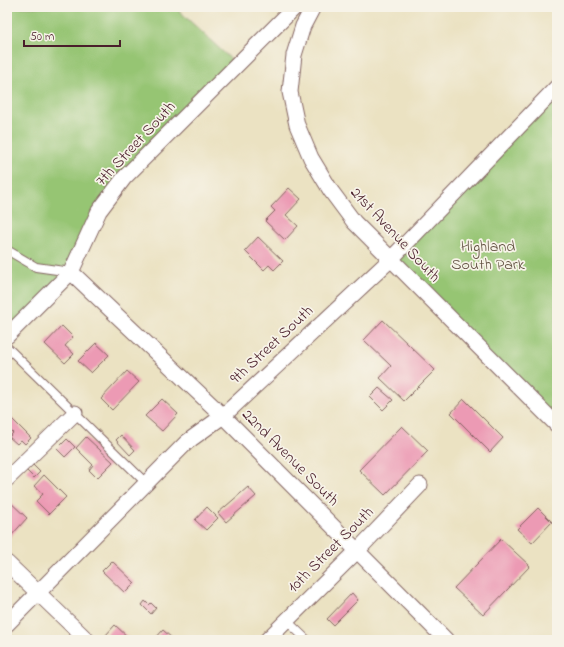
<svg xmlns="http://www.w3.org/2000/svg" width="564" height="647" viewBox="0 0 564 647" font-family="'Indie Flower',sans-serif">
	<rect width="100%" height="100%" fill="#f7f3e8"/>
	<filter id="ink" filterUnits="userSpaceOnUse"><feTurbulence type="fractalNoise" baseFrequency=".025" numOctaves="2"/><feDisplacementMap in="SourceGraphic" scale="8" xChannelSelector="R" yChannelSelector="G"/><feConvolveMatrix kernelMatrix="1 2 1 2 8 2 1 2 1" color-interpolation-filters="sRGB"/></filter>
	<filter id="wash" filterUnits="userSpaceOnUse"><feTurbulence type="fractalNoise" baseFrequency=".012" numOctaves="4" result="noise"/><feDisplacementMap in="SourceGraphic" scale="16" xChannelSelector="R" yChannelSelector="G"/><feGaussianBlur stdDeviation="0.9" result="paint"/><feColorMatrix in="noise" values="0 0 0 0 0 0 0 0 0 0 0 0 0 0 0 0 0 1.4 0 .05"/><feComposite in="paint" operator="in"/></filter>
	<g filter="url(#wash)">
		<rect width="100%" height="100%" fill="#ebe2c2"/>
		<g fill="#96c573" stroke="#70724f">
			<path d="M 7,7 L 175,7 L 237,65 L 124,178 L 71,272 L 7,337 Z"/>
			<path d="M 557,87 L 557,424 L 391,259 Z"/>
		</g>
		<g id="blocks">
			<g fill="#ec9ab4">
				<path d="M 289,188 L 301,199 L 286,215 L 298,226 L 285,240 L 265,221 L 275,211 L 271,207 Z"/>
				<path d="M 258,237 L 283,261 L 274,270 L 269,265 L 264,270 L 245,251 Z"/>
				<path d="M 383,320 L 435,370 L 404,401 L 380,378 L 391,366 L 364,340 Z"/>
				<path d="M 62,326 L 73,337 L 65,346 L 74,354 L 65,363 L 45,344 Z"/>
				<path d="M 96,343 L 109,355 L 91,373 L 78,361 Z"/>
				<path d="M 127,371 L 139,382 L 112,410 L 101,399 Z"/>
				<path d="M 379,388 L 393,400 L 383,410 L 370,397 Z"/>
				<path d="M 162,399 L 178,414 L 162,431 L 145,416 Z"/>
				<path d="M 464,399 L 503,438 L 490,452 L 451,413 Z"/>
				<path d="M 7,414 L 31,438 L 25,444 L 21,440 L 17,444 L 9,437 L 13,433 L 7,427 Z"/>
				<path d="M 402,426 L 428,451 L 385,495 L 359,470 Z"/>
				<path d="M 121,435 L 135,450 L 130,455 L 116,440 Z"/>
				<path d="M 86,437 L 113,462 L 97,478 L 89,470 L 93,465 L 76,448 Z"/>
				<path d="M 67,439 L 75,447 L 65,457 L 57,449 Z"/>
				<path d="M 32,464 L 40,472 L 34,478 L 26,470 Z"/>
				<path d="M 44,475 L 66,497 L 49,514 L 36,501 L 43,494 L 34,486 Z"/>
				<path d="M 248,487 L 256,496 L 226,522 L 218,513 Z"/>
				<path d="M 7,499 L 27,518 L 10,537 L 7,534 Z"/>
				<path d="M 207,507 L 218,518 L 206,530 L 195,520 Z"/>
				<path d="M 538,508 L 552,522 L 532,543 L 517,529 Z"/>
				<path d="M 501,539 L 530,566 L 483,615 L 454,588 Z"/>
				<path d="M 112,561 L 135,583 L 125,593 L 102,571 Z"/>
				<path d="M 352,593 L 358,600 L 333,625 L 327,619 Z"/>
				<path d="M 145,601 L 149,605 L 151,603 L 156,608 L 151,614 L 142,605 Z"/>
				<path d="M 115,625 L 130,639 L 128,640 L 109,640 L 105,636 Z"/>
				<path d="M 163,630 L 174,640 L 154,640 Z"/>
			</g>
		</g>
	</g>
	<g filter="url(#ink)">
		<use href="#blocks" fill-opacity="0" stroke="#826360" stroke-width="1"/>
		<g fill="none" stroke-linecap="round" stroke-linejoin="round">
			<g stroke="#826360" stroke-width="10">
				<g id="lane">
					<path d="M 7,250 L 36,267 L 71,272"/>
					<path d="M 7,347 L 146,483"/>
					<path d="M 286,620 L 307,640"/>
				</g>
			</g>
			<g stroke="#826360" stroke-width="17">
				<g id="street">
					<path d="M 313,7 L 303,26 L 294,55 L 290,92 L 297,125 L 311,158 L 331,191 L 354,222 L 557,425"/>
					<path d="M 71,272 L 223,416 L 446,640"/>
					<path d="M 7,336 L 71,272 L 99,211 L 124,178 L 295,7"/>
					<path d="M 7,479 L 75,413"/>
					<path d="M 7,563 L 87,640"/>
					<path d="M 7,624 L 187,442 L 223,416 L 391,259 L 557,87"/>
					<path d="M 267,640 L 357,551 L 420,485"/>
				</g>
			</g>
			<use href="#lane" stroke="#fff" stroke-width="8"/>
			<use href="#street" stroke="#fff" stroke-width="15"/>
		</g>
	</g>
	<g text-anchor="middle" dominant-baseline="central" stroke-width="3.5" stroke-linejoin="round" paint-order="stroke">
		<g font-size="16" fill="#4a1f2b" stroke="#f7f3e8">
			<text transform="translate(136 144) rotate(-47)">7th Street South</text>
			<text transform="translate(395 235) rotate(47)">21st Avenue South</text>
			<text transform="translate(272 345) rotate(-43)">9th Street South</text>
			<text transform="translate(290 458) rotate(45)">22nd Avenue South</text>
			<text transform="translate(331 550) rotate(-45)">10th Street South</text>
		</g>
		<g font-size="16" fill="#615141" stroke="#f7f3e8">
			<text x="488" y="247">Highland<tspan x="488" dy="18">South Park</tspan></text>
		</g>
	</g>
	<rect width="564" height="647" fill="none" stroke="#f7f3e8" stroke-width="24"/>
	<path d="M24 40v6h96v-6" fill="none" stroke="#4a1f2b" stroke-width="2"/>
	<text x="30" y="40" font-size="12" fill="#4a1f2b" stroke="#f7f3e8" stroke-width="3" paint-order="stroke">50 m</text>
</svg>
